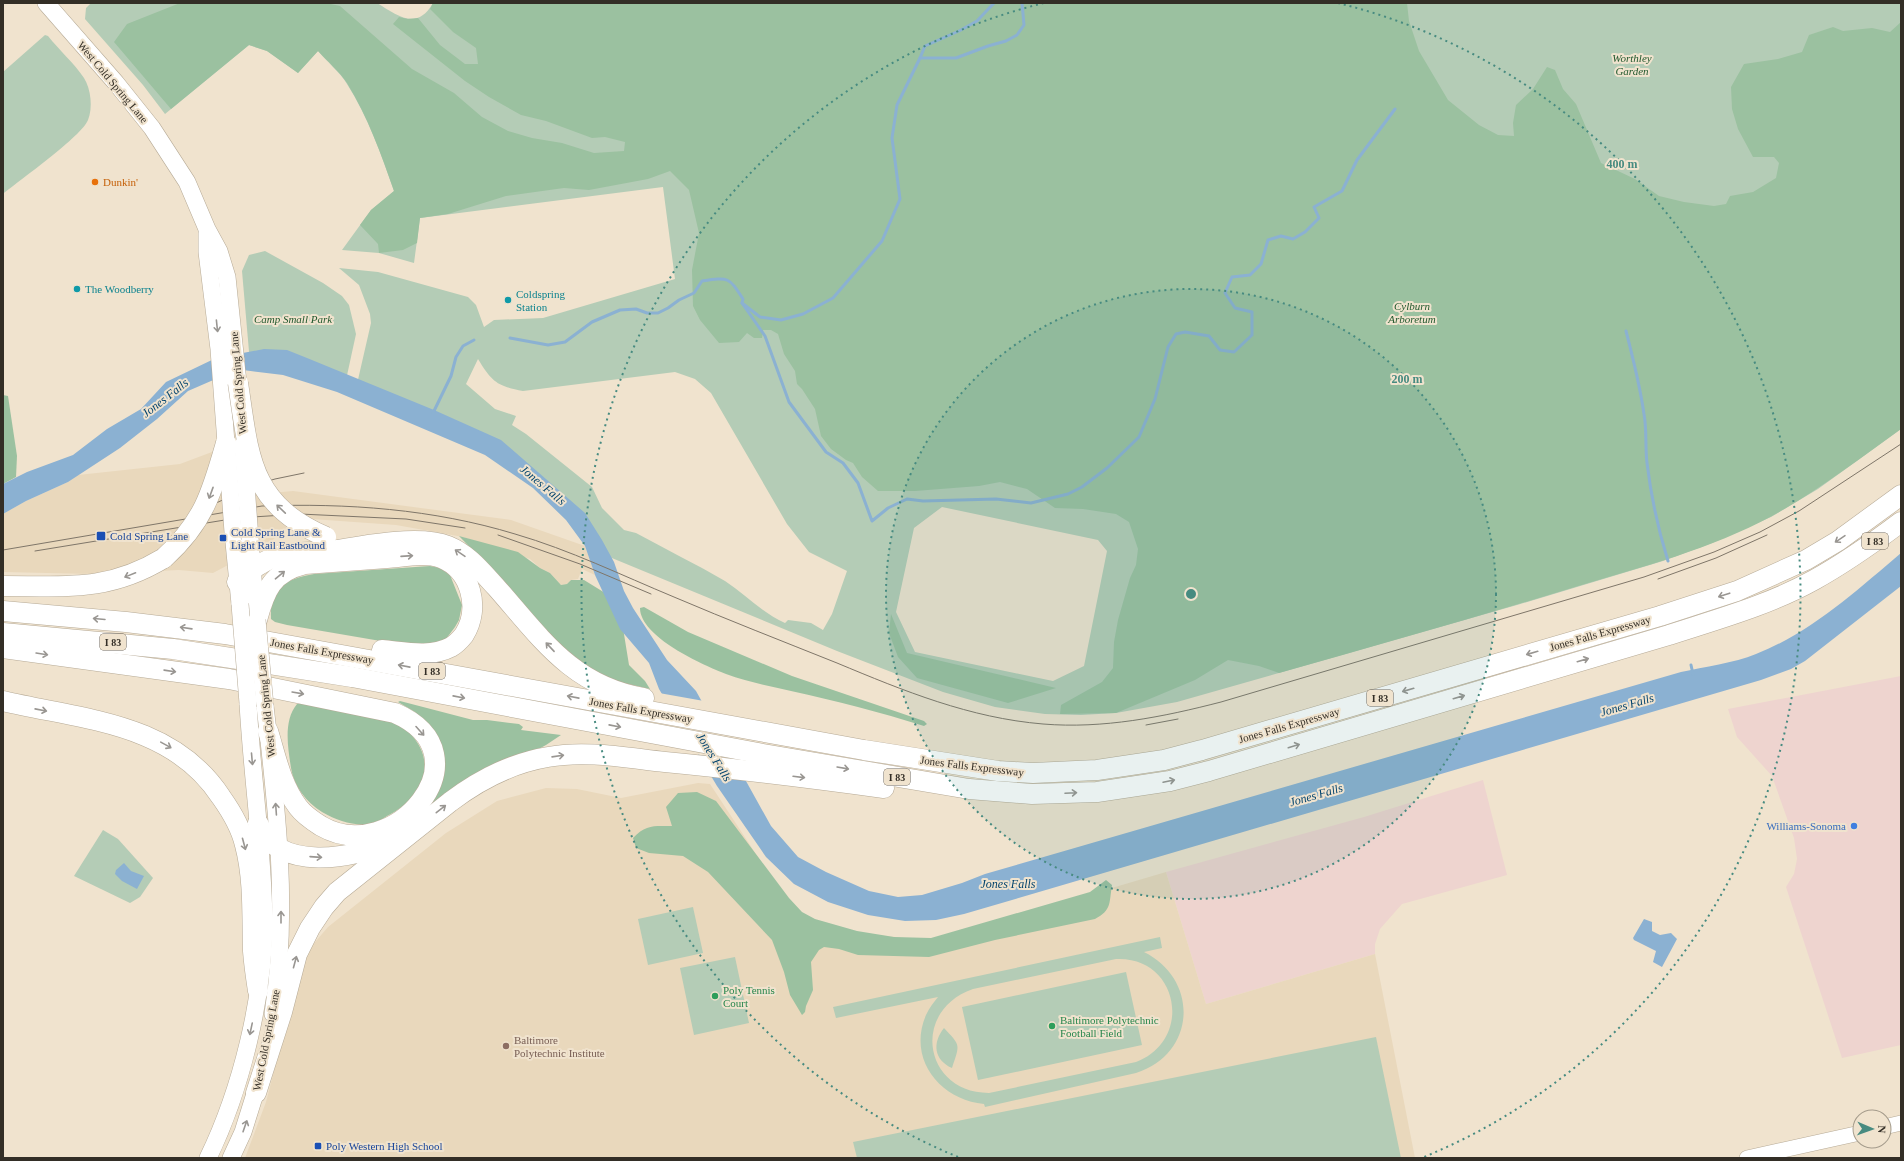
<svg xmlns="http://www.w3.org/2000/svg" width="1904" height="1161" viewBox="0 0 1904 1161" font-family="'Times New Roman',serif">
	<rect width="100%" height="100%" fill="#f0e3ce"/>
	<g fill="#eed4cf">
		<path d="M 1901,676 L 1901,1045 L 1842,1058 L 1786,887 L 1794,874 L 1797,859 L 1794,838 L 1772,776 L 1737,737 L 1728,709 Z"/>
		<path d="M 1483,780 L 1507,875 L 1402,904 L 1380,929 L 1375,944 L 1375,954 L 1206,1004 L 1166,872 L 1364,817 Z"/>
	</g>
	<g fill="#e9d8bc">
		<path d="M 220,449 L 224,497 L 293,491 L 511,520 L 585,546 L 595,575 L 582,569 L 578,579 L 571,580 L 567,584 L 561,585 L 550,573 L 540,568 L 530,559 L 463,537 L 396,525 L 298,518 L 268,544 L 213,573 L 179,570 L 92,574 L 3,572 L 3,514 L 26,501 L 68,482 L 78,475 L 180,464 Z"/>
		<path d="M 698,783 L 710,784 L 804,927 L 932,941 L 1166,872 L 1206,1004 L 1375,954 L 1415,1158 L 245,1158 L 266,1102 L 304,955 L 328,927 L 446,833 L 497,801 L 546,788 L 577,789 L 621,798 Z"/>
	</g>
	<g fill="#b4ccb6" fill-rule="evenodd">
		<path d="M 91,3 L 377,3 C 398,16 417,31 433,3 L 1901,3 L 1901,429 L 1818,489 L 1771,517 L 1712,543 L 1663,561 L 1517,605 L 1177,702 L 1116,713 L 1081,715 L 1045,714 L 995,707 L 943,692 L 837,651 L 590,549 L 545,486 L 357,384 L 371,323 L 370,314 L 359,285 L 339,268 L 378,272 L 468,297 L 476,305 L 484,327 L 494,320 L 543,318 L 675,279 L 663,187 L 420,218 L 414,263 L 379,253 L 342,250 L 371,210 L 394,191 C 381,154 368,117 347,84 C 340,72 327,62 318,51 L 298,73 L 267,51 L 249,45 L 165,114 L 143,85 L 85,19 L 86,8 ZM 478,359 C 492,382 497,386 523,391 L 675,372 L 695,379 L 711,393 L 787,524 L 809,552 L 847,571 L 832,614 L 823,630 L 811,623 L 788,620 L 785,623 C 762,613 745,594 725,581 C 696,564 665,549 636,533 L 624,530 L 602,508 L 592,487 L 526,434 L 512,425 L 516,416 L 495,409 L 466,384 ZM 942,507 L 1098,540 L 1107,551 L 1084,666 L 1053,681 L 915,652 L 896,612 L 914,528 Z"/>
		<path d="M 45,35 L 48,36 C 59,50 74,63 84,78 C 91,89 93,108 88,120 C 82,136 20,180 3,194 L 3,72 Z"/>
		<path d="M 265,251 L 323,283 L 342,296 L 349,305 L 356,334 L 346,380 L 250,363 L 242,271 L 249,255 Z"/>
		<path d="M 103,830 L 118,839 L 153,878 L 140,897 L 130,903 L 74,876 Z"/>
		<path d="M 693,907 L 703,953 L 648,965 L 638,919 Z"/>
		<path d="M 1160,937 L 1162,948 L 1144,952 C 1200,980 1196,1054 1136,1073 L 985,1107 L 984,1104 C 940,1100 907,1059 926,1015 C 929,1008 934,1002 938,997 L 836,1018 L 833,1007 ZM 1116,959 C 1179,956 1194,1040 1136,1062 L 989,1093 C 924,1093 910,1011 973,989 Z"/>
		<path d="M 735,957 L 749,1023 L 694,1035 L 680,968 Z"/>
		<path d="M 1126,972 L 1142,1045 L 978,1080 L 962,1007 Z"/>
		<path d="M 944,1028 C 961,1046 960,1044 952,1068 C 934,1060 932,1043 944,1028 Z"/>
		<path d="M 1376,1037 L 1401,1158 L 857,1158 L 853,1142 Z"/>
	</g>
	<g fill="#9bc1a0">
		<path d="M 180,3 L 326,3 L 340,6 L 412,69 L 454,93 L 482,117 L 508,131 L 532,138 L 562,143 L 594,153 L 624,151 L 625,142 L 605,137 L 592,138 L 546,121 L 521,115 L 489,97 L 465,81 L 393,24 L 399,17 L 408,19 L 418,18 L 440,45 L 465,64 L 478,64 L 476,48 L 453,32 L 430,9 L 433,3 L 1407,3 L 1409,21 L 1419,51 L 1448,100 L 1479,125 L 1498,135 L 1514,136 L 1513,123 L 1516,105 L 1533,89 L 1547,67 L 1555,70 L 1563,89 L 1576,104 L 1601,163 L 1635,179 L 1659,196 L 1684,202 L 1714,206 L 1726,204 L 1730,196 L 1753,192 L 1776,178 L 1779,163 L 1774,157 L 1753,157 L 1738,129 L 1732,109 L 1731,87 L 1744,64 L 1778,59 L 1802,52 L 1809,35 L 1833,27 L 1843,31 L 1872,28 L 1890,32 L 1901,22 L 1901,429 C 1859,459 1818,491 1772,516 C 1711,549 1642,567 1575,587 C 1477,617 1378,645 1279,673 L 1259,666 L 1228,660 L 1195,680 L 1116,713 L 1060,714 L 1061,705 L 1102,682 L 1113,668 L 1114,642 L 1118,620 L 1130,578 L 1136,565 L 1138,549 L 1129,522 L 1116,514 L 1083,509 L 1055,508 L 1027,489 L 1000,482 L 979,486 L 915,491 L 878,491 L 862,477 L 853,463 L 846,460 L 831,449 L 821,436 L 815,409 L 802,389 L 797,384 L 795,371 L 784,354 L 778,334 L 771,330 L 763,330 L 762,338 L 754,338 L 747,333 L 739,342 L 719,343 L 700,320 L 693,306 L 692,270 L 699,233 L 689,190 L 670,171 L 648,179 L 589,190 L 564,188 L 506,196 L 448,214 L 420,218 L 417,243 L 403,250 L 379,253 L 378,244 L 360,225 L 371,210 L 394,191 C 381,154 368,117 347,83 C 340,72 327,61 318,51 L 298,73 L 267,51 L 249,45 L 171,109 L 114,42 L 127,24 Z"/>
		<path d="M 3,395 L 8,396 L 17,456 L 16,477 L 3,484 Z"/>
		<path d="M 459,536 L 518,552 L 540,568 L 550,573 L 561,585 L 567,584 L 571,580 L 584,580 L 610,596 L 623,628 L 629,665 L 645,681 L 650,689 L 602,678 L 556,642 L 499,577 Z"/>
		<path d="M 430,566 L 440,568 L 450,575 L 462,605 L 459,620 L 455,627 L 446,639 L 438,644 L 404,645 L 287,625 L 275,622 L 271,619 C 269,587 286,579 314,574 Z"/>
		<path d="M 644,607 L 688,632 L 792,676 L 924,721 L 927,724 L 924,726 C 880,712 836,701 791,691 C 770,686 747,682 726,674 C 703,665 640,637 640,608 Z"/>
		<path d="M 891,614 L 907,653 L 1056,688 L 1008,703 L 917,678 L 898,657 L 889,633 Z"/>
		<path d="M 400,701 L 473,720 L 487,720 L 519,724 L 523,727 L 521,730 L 561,735 L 546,745 L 425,811 L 440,787 L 442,767 L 427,723 L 415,712 L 398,702 Z"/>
		<path d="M 305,702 C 336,708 377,710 404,726 C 409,729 411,734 414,738 C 438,768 418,801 387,816 C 382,819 376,823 371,824 C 352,826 338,821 322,812 C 306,802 294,786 291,768 C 288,748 283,721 297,704 Z"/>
		<path d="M 697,792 L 716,801 L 789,898 L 802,912 L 815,919 L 857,931 L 894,937 L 931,938 L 1090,892 L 1106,880 L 1112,885 C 1109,903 1112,910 1095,919 L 995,940 L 929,957 L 858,955 L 839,949 L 824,947 L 819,950 L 811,962 L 813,990 L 806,1006 L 805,1012 L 802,1015 L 790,995 L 784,972 L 772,940 L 708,872 L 683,856 L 649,853 L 636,848 L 633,838 C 646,824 655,826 672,826 L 666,807 L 678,793 Z"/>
	</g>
	<g fill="#8bb1d2">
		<path d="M 264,349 L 287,350 L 307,358 L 434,410 L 501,440 L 585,513 L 602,540 L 614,562 L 624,591 L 633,608 L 667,660 L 696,691 L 771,826 L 798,857 L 826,872 L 869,891 L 898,897 L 922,895 L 962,883 L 985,874 L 1681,672 C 1704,667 1734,663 1756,654 C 1812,632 1856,591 1901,553 L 1901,586 L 1805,661 L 1791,669 L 1761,680 L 964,914 L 936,920 L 905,921 L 868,915 L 828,902 L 794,884 L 766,857 L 717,786 L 659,689 L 649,663 L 620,629 L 595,575 L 585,546 L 566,520 L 533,488 L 485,455 L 337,392 L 283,375 L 243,370 L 211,381 L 188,391 L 157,419 L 120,448 L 68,482 L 26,501 L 3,514 L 3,484 L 27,472 L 73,455 L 107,429 L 141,409 L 166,382 L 216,358 Z"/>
		<path d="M 124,863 L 131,871 L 144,876 L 137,889 L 122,881 L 115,874 L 116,870 Z"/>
		<path d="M 1644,919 L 1652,922 L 1652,931 L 1660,935 L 1671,933 L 1677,939 L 1662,967 L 1653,962 L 1656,951 L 1634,940 L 1633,938 Z"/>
	</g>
	<path fill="#f0e3ce" d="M 659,693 L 704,701 L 737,762 L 695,754 Z"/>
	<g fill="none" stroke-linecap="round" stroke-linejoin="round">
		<g stroke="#8bb1d2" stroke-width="3">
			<path d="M 920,58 L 925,46 L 959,31 L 977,21 L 994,3"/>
			<path d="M 742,303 L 765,336 L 789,402 L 826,452 L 843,463 L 858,483 L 872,521 L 888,508 L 907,499 L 923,501 L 996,499 L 1031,503 L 1068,494 L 1082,487 L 1107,468 L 1139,437 L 1155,399 L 1168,347 L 1176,334 L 1185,332 L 1209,336 L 1220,350 L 1234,352 L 1252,335 L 1252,312 L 1235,308 L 1225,293 L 1232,277 L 1250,275 L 1261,264 L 1268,240 L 1281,236 L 1293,239 L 1305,232 L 1319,218 L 1314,207 L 1342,191 L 1357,160 L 1395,109"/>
			<path d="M 1626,331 C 1633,358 1640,386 1644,414 C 1647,430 1645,447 1647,463 C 1651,496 1658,529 1668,561"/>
			<path d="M 510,338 L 548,345 L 565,342 L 592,322 L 620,310 L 636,309 L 647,313 L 658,313 L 668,308 L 679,300 L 694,293 L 702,281 C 729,277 729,277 743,299 L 742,303 L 760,317 L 781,320 L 803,314 L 833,298 L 882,241 L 900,199 L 892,138 L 897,105 L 920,58 L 956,58 L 988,46 L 1006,41 L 1017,35 L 1024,25 L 1022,3"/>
			<path d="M 433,413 L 451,376 L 456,357 L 463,346 L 474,340"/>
			<path d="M 1691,665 L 1693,674"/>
		</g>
		<g stroke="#b6aa96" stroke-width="16">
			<g id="secondary">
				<path d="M 1884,1127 L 1901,1123"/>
				<path d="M 1747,1158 L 1860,1133"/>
			</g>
		</g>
		<g stroke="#b6aa96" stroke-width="18">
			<g id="primary">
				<path d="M 46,3 L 116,83 L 152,128 L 187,182 L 207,229 L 219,251 L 227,277 L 238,383"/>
				<path d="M 207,233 L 207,252 L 219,349 L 226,443"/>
				<path d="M 233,532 L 240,604"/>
				<path d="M 250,539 L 256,618"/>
				<path d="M 265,706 C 277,808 289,912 273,1014"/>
				<path d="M 208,1158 C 241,1090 264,997 264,921 C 263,848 252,776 248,703"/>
				<path d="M 231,1158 L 243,1132 L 259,1081"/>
			</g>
		</g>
		<g stroke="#b6aa96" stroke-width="21">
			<g id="highway">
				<path d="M 237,582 C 250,571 263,560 281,555 C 299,551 319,553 338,550 C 366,545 421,535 448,546 C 468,554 482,572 496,587 C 541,638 572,686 644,698"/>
				<path d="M 3,586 C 66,586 108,592 164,558"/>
				<path d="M 3,611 L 126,622 L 225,634 L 864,750 L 998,771 L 1033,773 L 1097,770 L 1164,760 L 1202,750 L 1660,616 L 1737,591 L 1806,560 L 1838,541 L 1901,495"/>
				<path d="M 257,620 C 265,590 272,572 305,564 C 332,562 360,560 387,558 C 403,557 425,552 441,558 C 471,570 481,608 464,635 C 460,640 456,644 451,647 C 430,658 405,652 382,650"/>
				<path d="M 3,633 L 173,649 L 352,677 L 763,754 L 969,789 L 1032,794 L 1097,792 L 1170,781 L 1209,771 L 1669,635 C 1718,619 1769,605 1814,580 C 1845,563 1873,543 1901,522"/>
				<path d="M 3,648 L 229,679 L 395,713 C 491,755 393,868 321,826 C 313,821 304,815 298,807 C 281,784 276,757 268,731"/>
				<path d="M 3,701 C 83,720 172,722 221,797 C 231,811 241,828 245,845 C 254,879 252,917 253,951 C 254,964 256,978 258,991"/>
				<path d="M 258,823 C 276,873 355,859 392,841"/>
				<path d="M 256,1093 L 282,1012 L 297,954 L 310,928 L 324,907 L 337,892 L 450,802 C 479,780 512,763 548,757 C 586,750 627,758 665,762 C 738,769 811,778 884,788"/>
			</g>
		</g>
		<use href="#secondary" stroke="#fff" stroke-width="15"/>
		<use href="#primary" stroke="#fff" stroke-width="17"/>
		<use href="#highway" stroke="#fff" stroke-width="20"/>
		<g stroke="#7f7669" stroke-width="1">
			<path d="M 194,513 L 258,484 L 275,479 L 304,473"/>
			<path d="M 498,535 L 580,564 L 651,594"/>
			<path d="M 3,550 L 262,506 C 347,503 433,509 515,534 C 570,550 621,575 674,597 C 728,620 782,641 837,663 C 904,691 970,718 1043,724 C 1103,729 1163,717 1221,702 L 1644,577 L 1714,552 L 1760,532 L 1799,511 L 1901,444"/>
			<path d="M 35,551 L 237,518 L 300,514 L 406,519 L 465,528"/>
			<path d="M 1658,579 L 1716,558 L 1767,535"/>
			<path d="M 1146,725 L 1178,719"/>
		</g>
		<g stroke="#b6aa96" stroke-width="18" stroke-linecap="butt">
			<g id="primary-bridge">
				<path d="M 243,445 L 250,539"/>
				<path d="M 227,449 L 233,532"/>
				<path d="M 240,604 L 248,703"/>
				<path d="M 257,620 L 265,706"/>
			</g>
		</g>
		<g stroke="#b6aa96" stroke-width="21" stroke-linecap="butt">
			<g id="highway-bridge">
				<path d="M 238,383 C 249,456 249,504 326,537"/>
				<path d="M 164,558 C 204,522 212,492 226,443"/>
			</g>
		</g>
		<use href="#primary-bridge" stroke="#fff" stroke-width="17"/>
		<use href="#highway-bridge" stroke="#fff" stroke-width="20"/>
	</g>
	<defs><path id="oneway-shaft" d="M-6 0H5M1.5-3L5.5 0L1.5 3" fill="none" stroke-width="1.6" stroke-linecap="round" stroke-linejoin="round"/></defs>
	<g stroke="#999692">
		<use href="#oneway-shaft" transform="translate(217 326) rotate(84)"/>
		<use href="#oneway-shaft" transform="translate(211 493) rotate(110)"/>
		<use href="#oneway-shaft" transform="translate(281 509) rotate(-136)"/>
		<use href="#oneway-shaft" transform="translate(1840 539) rotate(146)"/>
		<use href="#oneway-shaft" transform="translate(460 553) rotate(-146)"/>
		<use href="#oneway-shaft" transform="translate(407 556) rotate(-4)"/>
		<use href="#oneway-shaft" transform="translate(130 575) rotate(158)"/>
		<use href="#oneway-shaft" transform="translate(280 575) rotate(-40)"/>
		<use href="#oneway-shaft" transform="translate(1724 595) rotate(162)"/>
		<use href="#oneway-shaft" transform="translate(99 619) rotate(-175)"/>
		<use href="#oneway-shaft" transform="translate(186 628) rotate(-172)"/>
		<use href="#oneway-shaft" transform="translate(550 647) rotate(-133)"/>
		<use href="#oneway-shaft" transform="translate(1532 653) rotate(164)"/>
		<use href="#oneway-shaft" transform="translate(42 654) rotate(9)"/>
		<use href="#oneway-shaft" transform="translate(1583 660) rotate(-16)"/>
		<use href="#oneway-shaft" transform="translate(404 666) rotate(-169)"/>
		<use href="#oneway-shaft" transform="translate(170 671) rotate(8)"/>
		<use href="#oneway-shaft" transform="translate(1408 690) rotate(164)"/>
		<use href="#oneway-shaft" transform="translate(298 693) rotate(10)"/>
		<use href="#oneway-shaft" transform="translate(459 697) rotate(11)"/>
		<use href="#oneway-shaft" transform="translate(573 697) rotate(-169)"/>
		<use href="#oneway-shaft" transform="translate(1459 697) rotate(-16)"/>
		<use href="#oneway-shaft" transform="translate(41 710) rotate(11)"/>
		<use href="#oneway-shaft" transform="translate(615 726) rotate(11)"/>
		<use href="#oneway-shaft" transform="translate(420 731) rotate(48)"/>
		<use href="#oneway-shaft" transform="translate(166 745) rotate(29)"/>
		<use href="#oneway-shaft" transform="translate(1294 746) rotate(-17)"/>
		<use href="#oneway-shaft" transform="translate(558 756) rotate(-8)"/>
		<use href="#oneway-shaft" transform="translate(252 759) rotate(85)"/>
		<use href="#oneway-shaft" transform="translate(843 768) rotate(10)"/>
		<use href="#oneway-shaft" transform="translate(799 777) rotate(7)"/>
		<use href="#oneway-shaft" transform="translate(1169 781) rotate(-12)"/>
		<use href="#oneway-shaft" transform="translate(1071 793) rotate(-3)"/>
		<use href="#oneway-shaft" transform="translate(276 809) rotate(-94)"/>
		<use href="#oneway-shaft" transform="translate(441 809) rotate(-38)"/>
		<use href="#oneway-shaft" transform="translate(244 844) rotate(75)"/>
		<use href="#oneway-shaft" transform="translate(316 857) rotate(4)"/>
		<use href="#oneway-shaft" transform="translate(281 917) rotate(-90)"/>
		<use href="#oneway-shaft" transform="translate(295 962) rotate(-75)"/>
		<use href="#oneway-shaft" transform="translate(251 1029) rotate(102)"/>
		<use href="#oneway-shaft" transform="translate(245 1126) rotate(-71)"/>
	</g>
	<circle cx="1191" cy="594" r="305" fill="#478b80" fill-opacity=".12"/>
	<g fill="none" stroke="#478b80" stroke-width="2" stroke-dasharray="2 4">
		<circle cx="1191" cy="594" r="305"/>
		<path d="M958 1157A609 609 0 0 1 1044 3M1338 3A609 609 0 0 1 1424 1157"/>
	</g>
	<circle fill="#e8710a" stroke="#f0e3ce" stroke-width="1.5" cx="95" cy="182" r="4"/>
	<g fill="#0f9aa8" stroke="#f0e3ce" stroke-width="1.5">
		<circle cx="77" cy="289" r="4"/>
		<circle cx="508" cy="300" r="4"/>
	</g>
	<g fill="#1a4fb4" stroke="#f0e3ce" stroke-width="1.5">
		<rect x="96" y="531" width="10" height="10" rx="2"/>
		<rect x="219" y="534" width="8" height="8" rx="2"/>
		<rect x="314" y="1142" width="8" height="8" rx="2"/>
	</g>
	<circle fill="#3f7fe0" stroke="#f0e3ce" stroke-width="1.5" cx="1854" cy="826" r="4"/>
	<g fill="#2e9e5b" stroke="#f0e3ce" stroke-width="1.5">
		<circle cx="715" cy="996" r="4"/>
		<circle cx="1052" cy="1026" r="4"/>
	</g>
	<circle fill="#8d6e63" stroke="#f0e3ce" stroke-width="1.5" cx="506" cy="1046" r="4"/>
	<g text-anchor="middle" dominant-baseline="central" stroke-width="4" stroke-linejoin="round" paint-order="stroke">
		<g fill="#f0e3ce" stroke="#6c6458" stroke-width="1">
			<rect x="1862" y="533" width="26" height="16" rx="3"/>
			<rect x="100" y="634" width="26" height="16" rx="3"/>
			<rect x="419" y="663" width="26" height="16" rx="3"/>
			<rect x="1367" y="690" width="26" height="16" rx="3"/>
			<rect x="884" y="769" width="26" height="16" rx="3"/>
		</g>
		<g font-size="10" font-weight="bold" fill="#332e26">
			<text x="1875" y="541">I 83</text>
			<text x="113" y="642">I 83</text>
			<text x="432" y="671">I 83</text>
			<text x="1380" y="698">I 83</text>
			<text x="897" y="777">I 83</text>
		</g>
		<g font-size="11" font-style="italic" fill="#21582d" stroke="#f0e3ce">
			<text x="1632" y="58">Worthley<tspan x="1632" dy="13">Garden</tspan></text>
			<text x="1412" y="306">Cylburn<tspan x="1412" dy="13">Arboretum</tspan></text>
			<text x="293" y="319">Camp Small Park</text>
		</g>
		<g font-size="11" fill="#332e26" stroke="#f0e3ce">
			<text transform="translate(113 82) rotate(50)">West Cold Spring Lane</text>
			<text transform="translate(238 383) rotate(-95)">West Cold Spring Lane</text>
			<text transform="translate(1600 633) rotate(-16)">Jones Falls Expressway</text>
			<text transform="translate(322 651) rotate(10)">Jones Falls Expressway</text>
			<text transform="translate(266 706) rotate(-96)">West Cold Spring Lane</text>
			<text transform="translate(641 710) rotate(10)">Jones Falls Expressway</text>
			<text transform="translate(1289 725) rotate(-16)">Jones Falls Expressway</text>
			<text transform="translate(972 766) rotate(7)">Jones Falls Expressway</text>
			<text transform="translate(266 1040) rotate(-79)">West Cold Spring Lane</text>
		</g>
		<g font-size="11" fill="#c56008" stroke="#f0e3ce" text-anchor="start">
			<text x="103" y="182">Dunkin'</text>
		</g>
		<g font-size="11" fill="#0d838f" stroke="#f0e3ce" text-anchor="start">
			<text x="85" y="289">The Woodberry</text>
			<text x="516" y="294">Coldspring<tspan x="516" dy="13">Station</tspan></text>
		</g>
		<g font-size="11" fill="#164399" stroke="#f0e3ce" text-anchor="start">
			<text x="231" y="532">Cold Spring Lane &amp;<tspan x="231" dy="13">Light Rail Eastbound</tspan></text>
			<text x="110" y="536">Cold Spring Lane</text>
			<text x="326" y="1146">Poly Western High School</text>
		</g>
		<g font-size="11" fill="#366cbe" stroke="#f0e3ce" text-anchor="end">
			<text x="1846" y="826">Williams-Sonoma</text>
		</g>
		<g font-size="11" fill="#27864d" stroke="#f0e3ce" text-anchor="start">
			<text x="723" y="990">Poly Tennis<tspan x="723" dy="13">Court</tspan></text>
			<text x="1060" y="1020">Baltimore Polytechnic<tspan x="1060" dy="13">Football Field</tspan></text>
		</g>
		<g font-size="11" fill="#785e54" stroke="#f0e3ce" text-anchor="start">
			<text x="514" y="1040">Baltimore<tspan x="514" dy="13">Polytechnic Institute</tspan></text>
		</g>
		<g font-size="12" font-style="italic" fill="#00426c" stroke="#f0e3ce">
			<text transform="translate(165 398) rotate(-38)">Jones Falls</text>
			<text transform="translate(543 485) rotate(40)">Jones Falls</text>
			<text transform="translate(1627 705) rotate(-16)">Jones Falls</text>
			<text transform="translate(714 757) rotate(58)">Jones Falls</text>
			<text transform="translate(1316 795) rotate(-16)">Jones Falls</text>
			<text x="1008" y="884">Jones Falls</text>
		</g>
	</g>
	<circle cx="1191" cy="594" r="6" fill="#478b80" stroke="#f0e3ce" stroke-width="2"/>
	<g font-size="12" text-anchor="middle" font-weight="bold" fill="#478b80" stroke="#f0e3ce" stroke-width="4" stroke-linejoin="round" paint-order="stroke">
		<text x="1622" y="168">400 m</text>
		<text x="1407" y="383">200 m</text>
	</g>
	<rect width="1904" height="1161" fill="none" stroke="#332e26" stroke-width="8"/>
	<g transform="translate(1872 1129) rotate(92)"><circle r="19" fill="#f0e3ce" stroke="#a49b8b"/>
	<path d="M0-3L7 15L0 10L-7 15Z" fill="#478b80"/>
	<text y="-6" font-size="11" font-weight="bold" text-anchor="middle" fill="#332e26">N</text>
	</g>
</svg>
